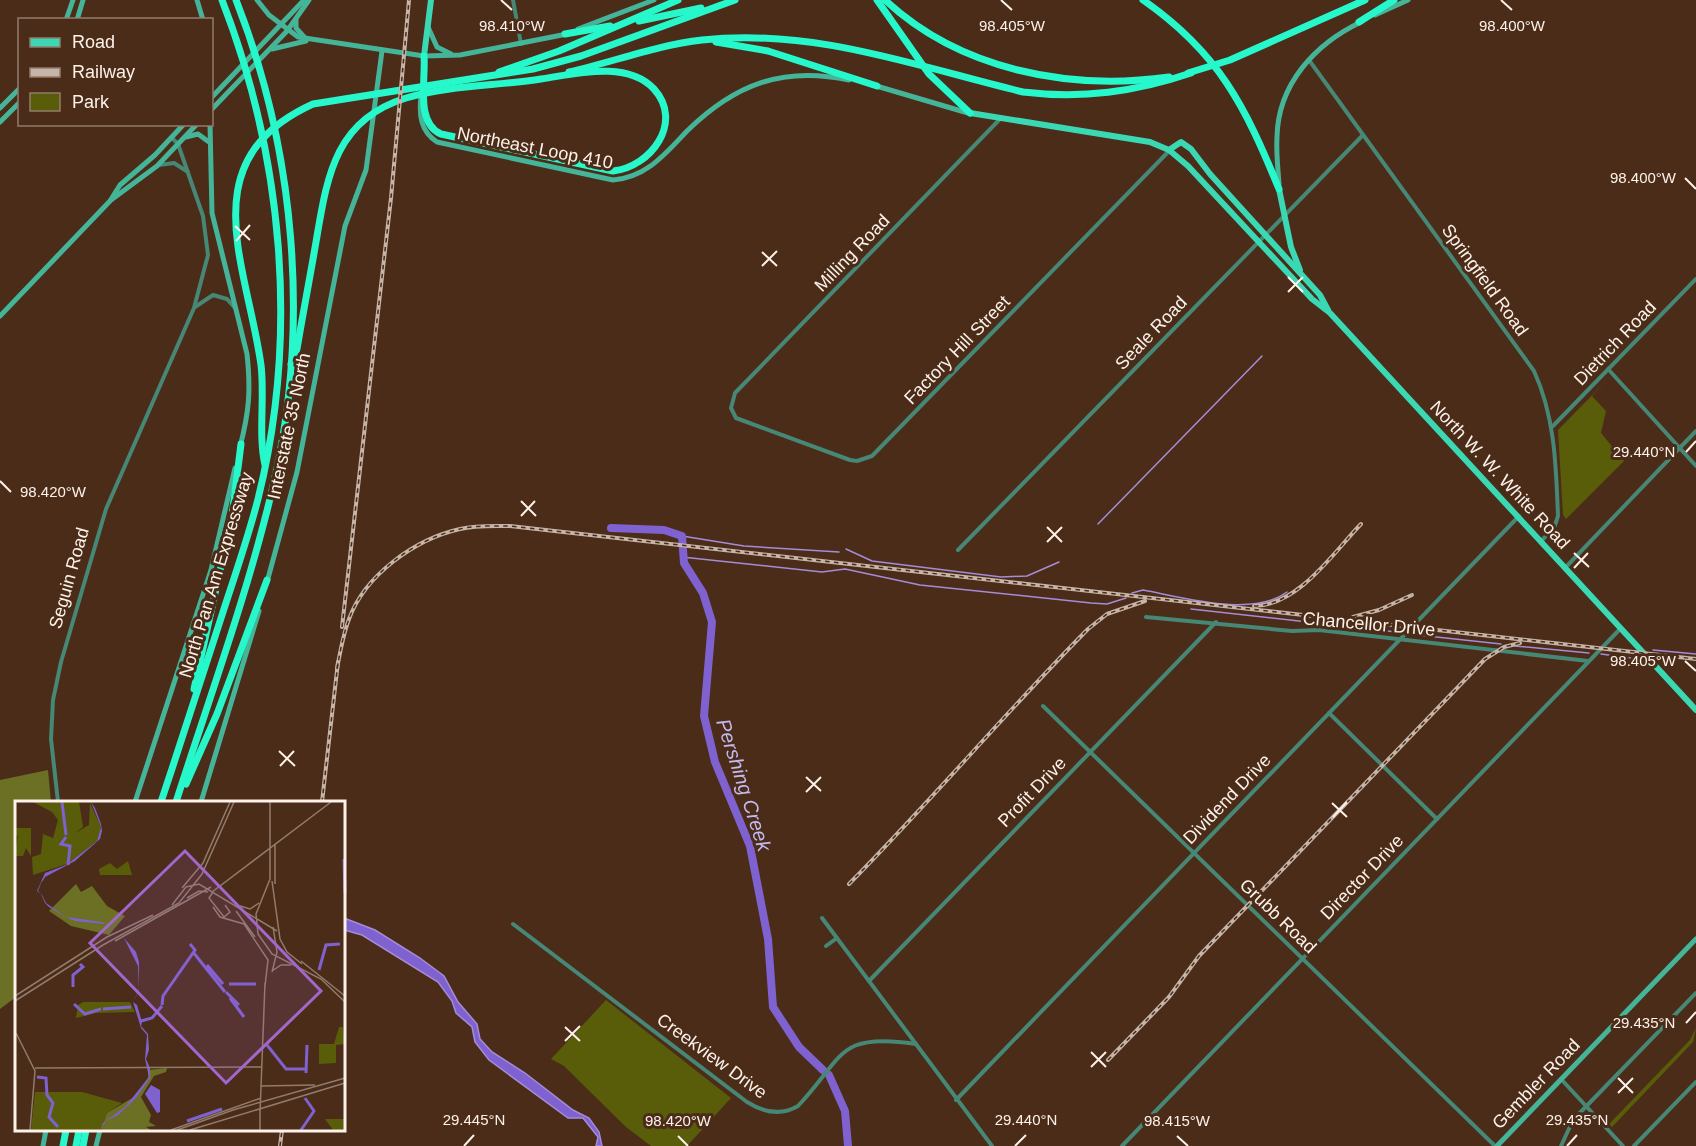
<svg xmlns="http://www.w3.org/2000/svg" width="1696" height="1146" viewBox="0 0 1696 1146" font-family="Helvetica,sans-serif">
	<rect width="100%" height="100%" fill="#4a2c18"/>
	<g fill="#595d09">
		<path d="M 1609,378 L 1592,396 L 1606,411 L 1601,433 L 1624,461 L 1566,519 L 1563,515 L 1558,430 Z"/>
		<path d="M 606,1000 L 731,1098 L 687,1146 L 651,1146 L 626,1127 L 564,1066 L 551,1059 Z"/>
		<path d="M 1696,1028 L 1693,1042 L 1612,1127 L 1609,1124 L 1612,1121 L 1690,1040 Z"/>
	</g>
	<path fill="#6b7025" d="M 48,770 L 51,802 L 16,802 L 16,997 L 0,1009 L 0,780 Z"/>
	<path fill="#7f61cf" stroke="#a58cd7" stroke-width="1.5" d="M 344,918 L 375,930 L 420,958 L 444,976 L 458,1002 L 477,1024 L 480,1039 L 492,1052 L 525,1073 L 573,1110 L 589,1118 L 599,1132 L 602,1146 L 596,1146 L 598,1137 L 583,1118 L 568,1118 L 489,1060 L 475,1042 L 472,1027 L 456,1013 L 452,1001 L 438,982 L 362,935 L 344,930 Z"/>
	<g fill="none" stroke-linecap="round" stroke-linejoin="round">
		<g stroke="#a58cd7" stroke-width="1.5">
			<path d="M 1098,524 L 1262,356"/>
			<path d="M 682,536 L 744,546 L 839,552"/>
			<path d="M 846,549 L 872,561 L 1001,577 L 1027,576 L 1059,562"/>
			<path d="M 682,557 L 822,572 L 845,569 L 920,585 L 1091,603 L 1107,604 L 1126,598"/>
			<path d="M 1132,593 L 1143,590 C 1182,597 1252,618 1287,592"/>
			<path d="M 1191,609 L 1396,632"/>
			<path d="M 1418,635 L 1501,644"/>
			<path d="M 1515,646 L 1589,653"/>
			<path d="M 1653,650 L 1696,654"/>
			<path d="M 1601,654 L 1631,658"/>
		</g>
		<g stroke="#7f61cf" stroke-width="8">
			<path d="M 611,528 L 664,530 L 682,536 L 684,563 L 703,593 L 712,622 L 704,716 L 715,762 L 750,846 L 768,939 L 773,1007 L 799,1047 L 823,1070"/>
			<path d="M 829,1075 L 845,1111 L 848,1146"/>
		</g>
		<g stroke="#468775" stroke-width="4">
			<path d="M 513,0 L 521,44"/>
			<path d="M 1309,60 L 1534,371 C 1555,417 1556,465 1558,516 L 1554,528 L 1541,541"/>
			<path d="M 999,120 L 735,393 L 731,408 L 736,418 L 850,460 L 857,461 L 872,456 L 1169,151"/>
			<path d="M 159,165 L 174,163 L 188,172"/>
			<path d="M 195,307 L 213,295 L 227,299 L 235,308"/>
			<path d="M 1608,369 L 1696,466"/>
			<path d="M 1553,426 L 1696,279"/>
			<path d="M 958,550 L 1363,135"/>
			<path d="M 1565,568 L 1696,431"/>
			<path d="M 1146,617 L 1292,631 L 1319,630 L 1588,661"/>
			<path d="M 1043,706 L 1495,1146"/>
			<path d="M 1329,713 L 1437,819"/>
			<path d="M 58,802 L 51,739 L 53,700 L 61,662 L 106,509 L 194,308 L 208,255 L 203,216 L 178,144 L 172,138"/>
			<path d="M 822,918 L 992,1146"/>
			<path d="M 513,924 L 747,1102 C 763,1112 781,1116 798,1106 C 845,1056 837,1032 916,1044"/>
			<path d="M 826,946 L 837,938"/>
			<path d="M 869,981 L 1216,622"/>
			<path d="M 1561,1079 L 1623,1146"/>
			<path d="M 956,1100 L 1519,516"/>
			<path d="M 1122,1146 L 1621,628"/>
			<path d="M 1561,1146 L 1573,1120 L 1696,993"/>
			<path d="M 1634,1146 L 1696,1082"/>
		</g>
		<g stroke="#44b598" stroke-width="5">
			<path d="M 197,0 L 203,20"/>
			<path d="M 257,0 L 269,15 L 298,37 L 424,56 L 460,55 L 567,34"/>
			<path d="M 1375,15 L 1408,0"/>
			<path d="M 66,20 L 73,0"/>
			<path d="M 77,20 L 83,0"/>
			<path d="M 296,20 L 296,28 L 305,38"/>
			<path d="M 428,27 L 437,47 L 451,54"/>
			<path d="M 578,29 L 654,0"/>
			<path d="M 272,49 L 306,41"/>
			<path d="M 873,85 L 968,113"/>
			<path d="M 421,96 C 419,114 420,131 437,142 L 613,180 C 647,177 665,154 687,131 C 735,84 783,66 849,80"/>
			<path d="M 212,97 L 304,0"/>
			<path d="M 0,108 L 20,88"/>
			<path d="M 212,109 L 287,31 L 309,0"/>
			<path d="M 0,122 L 20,102"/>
			<path d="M 210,124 L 212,213 L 247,354 C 251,391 249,412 240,447"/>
			<path d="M 186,137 L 198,134 L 209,142"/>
			<path d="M 1279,184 C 1278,169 1276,153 1277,137 C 1278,84 1315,44 1361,22"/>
			<path d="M 111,200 L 157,166 L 197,124"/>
			<path d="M 0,316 L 110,201 L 120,185 L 155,155 L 184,124"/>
			<path d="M 267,582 L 297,472 L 345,226 L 366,170 L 382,51"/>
			<path d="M 135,802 L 211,570 L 235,468"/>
			<path d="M 201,802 L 259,611"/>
			<path d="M 43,1146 L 46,1130"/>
			<path d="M 96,1146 L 100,1130"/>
			<path d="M 1497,1146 L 1696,939"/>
		</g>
		<g stroke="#3bd8b4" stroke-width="6">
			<path d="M 424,56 L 431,0"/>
			<path d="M 970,113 L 1150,142 L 1169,150 L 1188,166 L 1312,299 L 1330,313 L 1696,710"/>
			<path d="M 1169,150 L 1181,142 L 1191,149 L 1210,174 L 1320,295 L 1328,310"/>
			<path d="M 1279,189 L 1291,247 L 1300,270"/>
		</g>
		<g stroke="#26f8cc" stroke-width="7">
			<path d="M 877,0 L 929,74 L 970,113"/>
			<path d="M 885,0 C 960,70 1069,91 1169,77"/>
			<path d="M 1143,0 C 1219,53 1245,106 1279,189"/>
			<path d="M 639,21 L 701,8"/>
			<path d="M 1359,22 L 1394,0"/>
			<path d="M 565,34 L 610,26"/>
			<path d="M 716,42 L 768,51 L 877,86"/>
			<path d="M 499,72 L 559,51 L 678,0"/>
			<path d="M 569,72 C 613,62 657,45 702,40 C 815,28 915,66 1023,92 C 1082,99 1135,92 1191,73"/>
			<path d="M 1188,73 L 1230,60 L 1365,0"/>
			<path d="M 291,364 L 297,349 C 303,313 310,277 316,242 C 327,178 334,120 406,98 C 449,85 497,86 541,79 C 575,74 627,60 654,89 C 684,122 651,167 613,171 L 441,134 C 415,123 426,80 424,56"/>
			<path d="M 265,465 C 258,435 265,397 261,365 C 247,264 190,160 313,104 L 533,69 L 581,56 L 735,0"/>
			<path d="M 194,689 L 232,516 L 241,444"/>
			<path d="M 186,784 L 217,714 L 267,580"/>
			<path d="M 161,802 C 182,739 202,676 223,612 C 235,575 248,538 258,499 C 299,335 283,157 222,0"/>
			<path d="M 176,802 C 210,696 249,590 274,482 C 310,324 295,150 236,0"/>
			<path d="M 63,1146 L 66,1130"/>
			<path d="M 76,1146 L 79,1130"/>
			<path d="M 83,1146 L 86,1130"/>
		</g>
		<g stroke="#c6b4a8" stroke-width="4">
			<g id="rail">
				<path d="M 1254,606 C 1299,605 1333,553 1361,524"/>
				<path d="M 1353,617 L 1379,610 L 1412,595"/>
				<path d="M 342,627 L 391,198 L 409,0"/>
				<path d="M 337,669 C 340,652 343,635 349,619 C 365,575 415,539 460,529 C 476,525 494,526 510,526 L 1696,659"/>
				<path d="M 322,802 L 338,662"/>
				<path d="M 849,884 C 931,801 1006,712 1088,629 L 1107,614 L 1145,601"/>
				<path d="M 1108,1060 L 1169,997 L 1199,956 L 1485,659 L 1504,647 L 1520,643"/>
				<path d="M 280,1146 L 282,1130"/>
			</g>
		</g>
		<use href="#rail" stroke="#4a2c18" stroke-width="1.5" stroke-dasharray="4.5" stroke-linecap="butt"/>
	</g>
	<path fill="none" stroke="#fdf1e9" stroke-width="2" d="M 501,0 L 512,10M 1001,0 L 1012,10M 1501,0 L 1512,10M 1685,178 L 1696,189M 235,226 L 250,240M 236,241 L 250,225M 762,252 L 777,266M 762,266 L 777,251M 1288,277 L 1303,292M 1288,292 L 1303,277M 1686,452 L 1696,441M 0,481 L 11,492M 521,501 L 536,516M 521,516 L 535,501M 1047,527 L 1062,542M 1047,542 L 1062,527M 1574,553 L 1589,567M 1574,568 L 1588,553M 1685,661 L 1696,671M 279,751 L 295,766M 280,766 L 294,751M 806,777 L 821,791M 806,792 L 821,777M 1332,803 L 1347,817M 1333,817 L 1347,802M 1686,1023 L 1696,1012M 565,1027 L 580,1041M 565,1041 L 580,1026M 1091,1052 L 1106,1067M 1091,1067 L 1106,1052M 1618,1078 L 1633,1093M 1618,1093 L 1633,1078M 678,1136 L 688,1146M 1177,1136 L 1188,1146M 464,1146 L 474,1135M 1015,1146 L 1026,1135M 1567,1146 L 1577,1135"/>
	<g text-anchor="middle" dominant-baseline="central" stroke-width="6" stroke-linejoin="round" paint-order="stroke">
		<g font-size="18" fill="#fdf1e9" stroke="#4a2c18">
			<text transform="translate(535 148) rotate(11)">Northeast Loop 410</text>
			<text transform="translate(852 253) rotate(-46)">Milling Road</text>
			<text transform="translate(1485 280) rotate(54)">Springfield Road</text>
			<text transform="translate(1151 333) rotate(-46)">Seale Road</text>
			<text transform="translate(1615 343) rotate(-46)">Dietrich Road</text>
			<text transform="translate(957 350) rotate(-46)">Factory Hill Street</text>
			<text transform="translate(289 426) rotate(-78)">Interstate 35 North</text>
			<text transform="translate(1500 475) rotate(47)">North W. W. White Road</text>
			<text transform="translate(216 575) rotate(-73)">North Pan Am Expressway</text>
			<text transform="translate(69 578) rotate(-74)">Seguin Road</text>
			<text transform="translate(1369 624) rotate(5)">Chancellor Drive</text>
			<text transform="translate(1032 792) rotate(-46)">Profit Drive</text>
			<text transform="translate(1227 799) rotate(-46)">Dividend Drive</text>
			<text transform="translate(1362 877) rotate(-46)">Director Drive</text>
			<text transform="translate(1278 916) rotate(44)">Grubb Road</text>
			<text transform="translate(712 1056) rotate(36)">Creekview Drive</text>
			<text transform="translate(1536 1084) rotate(-46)">Gembler Road</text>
		</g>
		<g font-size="20" font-style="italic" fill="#c4baf0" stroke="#4a2c18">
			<text transform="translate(744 785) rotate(72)">Pershing Creek</text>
		</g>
	</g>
	<g transform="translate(15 801)">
		<rect width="330" height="330" fill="#4a2c18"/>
		<path d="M 18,1 L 64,1 L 68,26 L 60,32 L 74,24 L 75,2 L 86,26 L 82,40 L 52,63 L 18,74 L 17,56 L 26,53 L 28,33 L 38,37 L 43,19 L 37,11 ZM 0,27 L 16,27 L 16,55 L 11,47 L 8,55 L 0,55 L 3,34 L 0,37 ZM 113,60 L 117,74 L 85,74 L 84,68 L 95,62 L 102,68 ZM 68,201 L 115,201 L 120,211 L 81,212 L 61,217 L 63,204 ZM 324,226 L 328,226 L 330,243 L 321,244 L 321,262 L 304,263 L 304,243 L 319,243 ZM 20,291 L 67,291 L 107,302 L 92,312 L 86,329 L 16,329 ZM 310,318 L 330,318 L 330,329 L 318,329 Z" fill="#595d09"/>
		<path d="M 61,83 L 66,91 L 77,85 L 92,105 L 110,115 L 94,134 L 56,125 L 34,110 ZM 152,267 L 151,271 L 139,275 L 126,296 L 136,314 L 134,321 L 141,325 L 131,326 L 136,329 L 86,329 L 92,312 L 119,296 L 133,277 L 133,269 Z" fill="#6b7025"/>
		<path d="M 76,1 L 80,7 L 86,23 L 87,30 L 85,38 L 60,60 L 30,76 L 29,78 L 26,82 L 23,90 L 27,94 L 31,102 L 51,116 L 87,121 L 90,123 L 60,120 L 49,115 L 34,106 L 30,102 L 26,93 L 22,90 L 30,72 L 51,64 L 82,40 L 86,26 ZM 109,137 L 121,151 L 124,161 L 124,189 L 118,201 L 122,204 L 127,221 L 126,225 L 133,233 L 134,249 L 131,258 L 135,267 L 135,277 L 121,297 L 103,314 L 91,320 L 85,329 L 88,322 L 110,306 L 134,276 L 130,258 L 132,234 L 126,227 L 118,201 L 124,188 L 123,165 ZM 136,284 L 145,289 L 145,311 L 142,312 L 130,293 Z" fill="#7f61cf"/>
		<path fill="none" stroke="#7f61cf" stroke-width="3" d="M 47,1 L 51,34M 51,36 L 46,43 L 55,45 L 53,64M 329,58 L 330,92M 178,151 L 210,191M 192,164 L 208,183M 304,169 L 311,144 L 325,143M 214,183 L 241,183M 58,186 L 58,174 L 68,166 L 65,163M 211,191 L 224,204M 215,197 L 229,216M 59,203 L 70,213 L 86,208M 147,204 L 148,195 L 180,149 L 175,143M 88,208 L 116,206M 126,220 L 137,217 L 147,205M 252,244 L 271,268 L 290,268M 291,272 L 292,244M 22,276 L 31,277 L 32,294 L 38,302 L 34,316 L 43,326M 172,320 L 207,308M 286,329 L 299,310 L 290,297"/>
		<path fill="none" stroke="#927b6c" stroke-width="1.5" d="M 255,1 L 255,78 L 241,113 L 243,133 L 257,153 L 306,178 L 330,201M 257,80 L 265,138 L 272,151 L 287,163M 260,83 L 260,43M 167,87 L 188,62 L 215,1M 197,91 L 316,1M 198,91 L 194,97 L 209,116 L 215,111 L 210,104M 172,97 L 184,90 L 193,91M 157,104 L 171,86 L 184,83 L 262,130M 225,105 L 235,108 L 244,102M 198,106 L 205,116 L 229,123 L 253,159 L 250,185M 221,110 L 240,136M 100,140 L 196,86M 286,160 L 330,195M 257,170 L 266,164 L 276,164M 257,171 L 262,151 L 258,126M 0,195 L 92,136 L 138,114M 0,200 L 88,144 L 164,102 L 187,73 L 219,1M 1,232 L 20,270 L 15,329M 20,267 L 246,266M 246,285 L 300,284M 245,309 L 245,329M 245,312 L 250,182M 156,329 L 246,297M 162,329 L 218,309 L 330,277M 175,329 L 330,282"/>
		<path fill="#a267cc" fill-opacity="0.15" stroke="#a267cc" stroke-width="3" d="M 170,50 L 306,190 L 211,282 L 75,142 Z"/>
		<rect width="330" height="330" fill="none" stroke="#fdf1e9" stroke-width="3"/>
	</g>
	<g font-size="15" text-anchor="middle" fill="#fdf1e9" stroke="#4a2c18" stroke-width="6" stroke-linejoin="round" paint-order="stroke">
		<text x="512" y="31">98.410°W</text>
		<text x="1012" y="31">98.405°W</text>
		<text x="1512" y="31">98.400°W</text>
		<text x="1643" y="183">98.400°W</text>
		<text x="1644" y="457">29.440°N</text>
		<text x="53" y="497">98.420°W</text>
		<text x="1643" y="666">98.405°W</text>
		<text x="1644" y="1028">29.435°N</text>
		<text x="474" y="1125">29.445°N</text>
		<text x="1026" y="1125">29.440°N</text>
		<text x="1577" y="1125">29.435°N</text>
		<text x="678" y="1126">98.420°W</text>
		<text x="1177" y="1126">98.415°W</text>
	</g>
	<rect x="18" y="18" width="195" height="108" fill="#4a2c18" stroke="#927b6c" stroke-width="1.5"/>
	<rect x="30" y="38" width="30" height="9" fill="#3bd8b4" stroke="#927b6c" stroke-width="1.5"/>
	<text x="72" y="48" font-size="18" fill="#fdf1e9">Road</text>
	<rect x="30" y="68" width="30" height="9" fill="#c6b4a8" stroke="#927b6c" stroke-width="1.5"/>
	<text x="72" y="78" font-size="18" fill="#fdf1e9">Railway</text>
	<rect x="30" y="93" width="30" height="18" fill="#595d09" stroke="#927b6c" stroke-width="1.5"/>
	<text x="72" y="108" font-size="18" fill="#fdf1e9">Park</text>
</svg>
